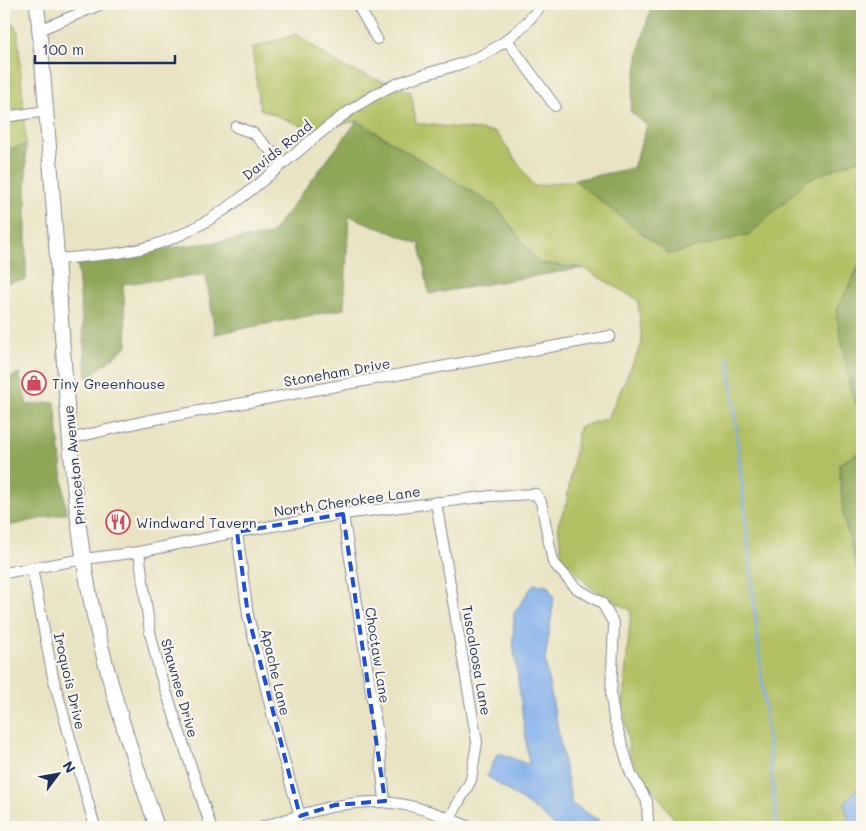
<svg xmlns="http://www.w3.org/2000/svg" width="866" height="831" viewBox="0 0 866 831" font-family="Mali,sans-serif">
	<rect width="100%" height="100%" fill="#fbf7ec"/>
	<filter id="ink" filterUnits="userSpaceOnUse"><feTurbulence type="fractalNoise" baseFrequency=".02" numOctaves="2"/><feDisplacementMap in="SourceGraphic" scale="10" xChannelSelector="R" yChannelSelector="G"/><feConvolveMatrix kernelMatrix="1 2 1 2 8 2 1 2 1" color-interpolation-filters="sRGB"/></filter>
	<filter id="wash" filterUnits="userSpaceOnUse"><feTurbulence type="fractalNoise" baseFrequency=".0096" numOctaves="4" result="noise"/><feDisplacementMap in="SourceGraphic" scale="20" xChannelSelector="R" yChannelSelector="G"/><feGaussianBlur stdDeviation="1.12" result="paint"/><feColorMatrix in="noise" values="0 0 0 0 0 0 0 0 0 0 0 0 0 0 0 0 0 1.4 0 .05"/><feComposite in="paint" operator="in"/></filter>
	<g filter="url(#wash)">
		<rect width="100%" height="100%" fill="#e9e3c2"/>
		<g fill="#b2c063" stroke="#667860">
			<path d="M 4,10 L 18,32 L 26,145 L 4,151 Z"/>
			<path d="M 296,34 L 341,66 L 411,92 L 416,123 L 496,132 L 534,186 L 574,180 L 669,254 L 750,234 L 808,180 L 856,160 L 862,161 L 862,260 L 836,312 L 852,396 L 862,416 L 862,451 L 839,464 L 843,514 L 862,589 L 862,783 L 845,803 L 850,827 L 680,827 L 630,758 L 623,701 L 631,611 L 590,587 L 562,557 L 558,524 L 566,505 L 579,427 L 608,418 L 642,343 L 638,300 L 583,268 L 538,263 L 497,207 L 358,121 L 310,129 L 260,109 L 252,48 Z"/>
		</g>
		<g fill="#8da659" stroke="#546a5c">
			<path d="M 652,4 L 862,4 L 862,161 L 856,160 L 808,180 L 750,234 L 669,254 L 574,180 L 633,168 L 647,126 L 630,111 L 639,51 Z"/>
			<path d="M 357,121 L 497,207 L 538,263 L 583,268 L 429,294 L 420,244 L 349,216 L 344,309 L 215,334 L 206,275 L 123,284 L 127,346 L 87,379 L 77,260 L 270,235 Z"/>
			<path d="M 26,145 L 26,280 L 4,283 L 4,151 Z"/>
			<path d="M 862,260 L 862,416 L 852,396 L 836,312 Z"/>
			<path d="M 19,373 L 27,405 L 55,402 L 66,513 L 4,527 L 4,381 Z"/>
			<path d="M 862,451 L 862,589 L 843,514 L 839,464 Z"/>
		</g>
		<g fill="#7eaee9" stroke="#4c6ea4">
			<path d="M 534,584 L 548,586 L 554,598 L 545,661 L 572,804 L 600,821 L 605,827 L 556,827 L 543,815 L 487,776 L 498,752 L 529,765 L 513,641 L 514,613 Z"/>
			<path d="M 862,783 L 862,827 L 850,827 L 845,803 Z"/>
		</g>
		<g fill="none" stroke-linecap="round" stroke-linejoin="round">
			<path stroke="#7eaee9" stroke-width="2.5" d="M 729,358 L 777,827"/>
		</g>
	</g>
	<g filter="url(#ink)">
		<g fill="none" stroke-linecap="round" stroke-linejoin="round">
			<g stroke="#828990" stroke-width="12">
				<g id="minor">
					<path d="M 357,4 L 377,39"/>
					<path d="M 39,30 L 102,4"/>
					<path d="M 507,40 L 555,106"/>
					<path d="M 4,117 L 47,111"/>
					<path d="M 236,127 L 253,133 L 283,163"/>
					<path d="M 57,259 C 87,256 119,255 147,247 C 237,223 295,141 373,96 C 399,80 426,74 454,66 C 490,56 521,33 542,4"/>
					<path d="M 69,439 L 145,421 L 610,336"/>
					<path d="M 436,502 L 477,742 L 471,780 L 450,818"/>
					<path d="M 343,514 L 378,736 L 385,801"/>
					<path d="M 237,532 L 248,615 L 281,750 L 300,816"/>
					<path d="M 139,552 L 150,632 L 160,673 L 211,827"/>
					<path d="M 32,568 L 53,677 L 95,827"/>
					<path d="M 4,573 L 84,559 L 139,552 L 237,532 L 343,514 L 491,496 L 536,494 L 541,502 L 553,562 L 576,588 L 602,603 L 614,624 L 611,696 L 614,718 L 631,774 L 647,801 L 648,821"/>
					<path d="M 4,815 L 8,827"/>
					<path d="M 263,827 C 346,799 388,789 469,827"/>
				</g>
			</g>
			<g stroke="#828990" stroke-width="16">
				<path id="secondary" d="M 37,4 C 46,104 54,205 60,305 C 67,404 72,504 91,602 C 107,679 131,753 157,827"/>
			</g>
			<use href="#minor" stroke="#fff" stroke-width="10"/>
			<use href="#secondary" stroke="#fff" stroke-width="14"/>
		</g>
	</g>
	<path fill="none" stroke="#1d4ed8" stroke-width="4" stroke-dasharray="10 6" stroke-linejoin="round" d="M 343,514 L 385,801 L 335,805 L 300,816 L 248,615 L 237,532 Z"/>
	<defs>
		<g id="shop-ring" transform="scale(1.25)"><circle r="9.5" fill="#fbf7ec" stroke="#d1495b" stroke-width="1.5"/><path d="M-5-2.5h2.3a2.7 3.5 0 0 1 5.4 0H5L5.5 6h-11ZM-1.5-2.5h3a1.5 2.3 0 0 0-3 0Z" fill="#d1495b"/></g>
		<g id="restaurant-ring" transform="scale(1.25)"><circle r="9.5" fill="#fbf7ec" stroke="#d1495b" stroke-width="1.5"/><path d="M-5-6h1v4h1v-4h1v4h1v-4h1v5L-1.5 .5V6h-2V.5L-5-1ZM5-6V6H3V1.5H1.5Q1.5-4 5-6Z" fill="#d1495b"/></g>
	</defs>
	<g fill-rule="evenodd">
		<use href="#shop-ring" x="34" y="383"/>
		<use href="#restaurant-ring" x="118" y="522"/>
	</g>
	<g text-anchor="middle" dominant-baseline="central" stroke-width="4.5" stroke-linejoin="round" paint-order="stroke">
		<g font-size="14" fill="#1b2f5e" stroke="#fbf7ec">
			<text transform="translate(277 150) rotate(-39)">Davids Road</text>
			<text transform="translate(337 372) rotate(-10)">Stoneham Drive</text>
			<text transform="translate(74 465) rotate(-96)">Princeton Avenue</text>
			<text transform="translate(347 501) rotate(-8)">North Cherokee Lane</text>
			<text transform="translate(378 655) rotate(81)">Choctaw Lane</text>
			<text transform="translate(477 660) rotate(80)">Tuscaloosa Lane</text>
			<text transform="translate(276 672) rotate(77)">Apache Lane</text>
			<text transform="translate(70 681) rotate(77)">Iroquois Drive</text>
			<text transform="translate(180 688) rotate(74)">Shawnee Drive</text>
		</g>
		<g font-size="14" fill="#1b2f5e" stroke="#fbf7ec" text-anchor="start">
			<text x="52" y="383">Tiny Greenhouse</text>
			<text x="136" y="522">Windward Tavern</text>
		</g>
	</g>
	<rect width="866" height="831" fill="none" stroke="#fbf7ec" stroke-width="20"/>
	<g transform="translate(58 774) rotate(58)" stroke="#fbf7ec" stroke-width="4" paint-order="stroke">
	<path d="M0-4L9 19L0 12L-9 19Z" fill="#1b2f5e"/>
	<text y="-8" font-size="14" font-weight="bold" text-anchor="middle" fill="#1b2f5e">N</text>
	</g>
	<path d="M35 55v8h140v-8" fill="none" stroke="#1b2f5e" stroke-width="2.5"/>
	<text x="42" y="55" font-size="15" fill="#1b2f5e" stroke="#fbf7ec" stroke-width="4" paint-order="stroke">100 m</text>
</svg>
